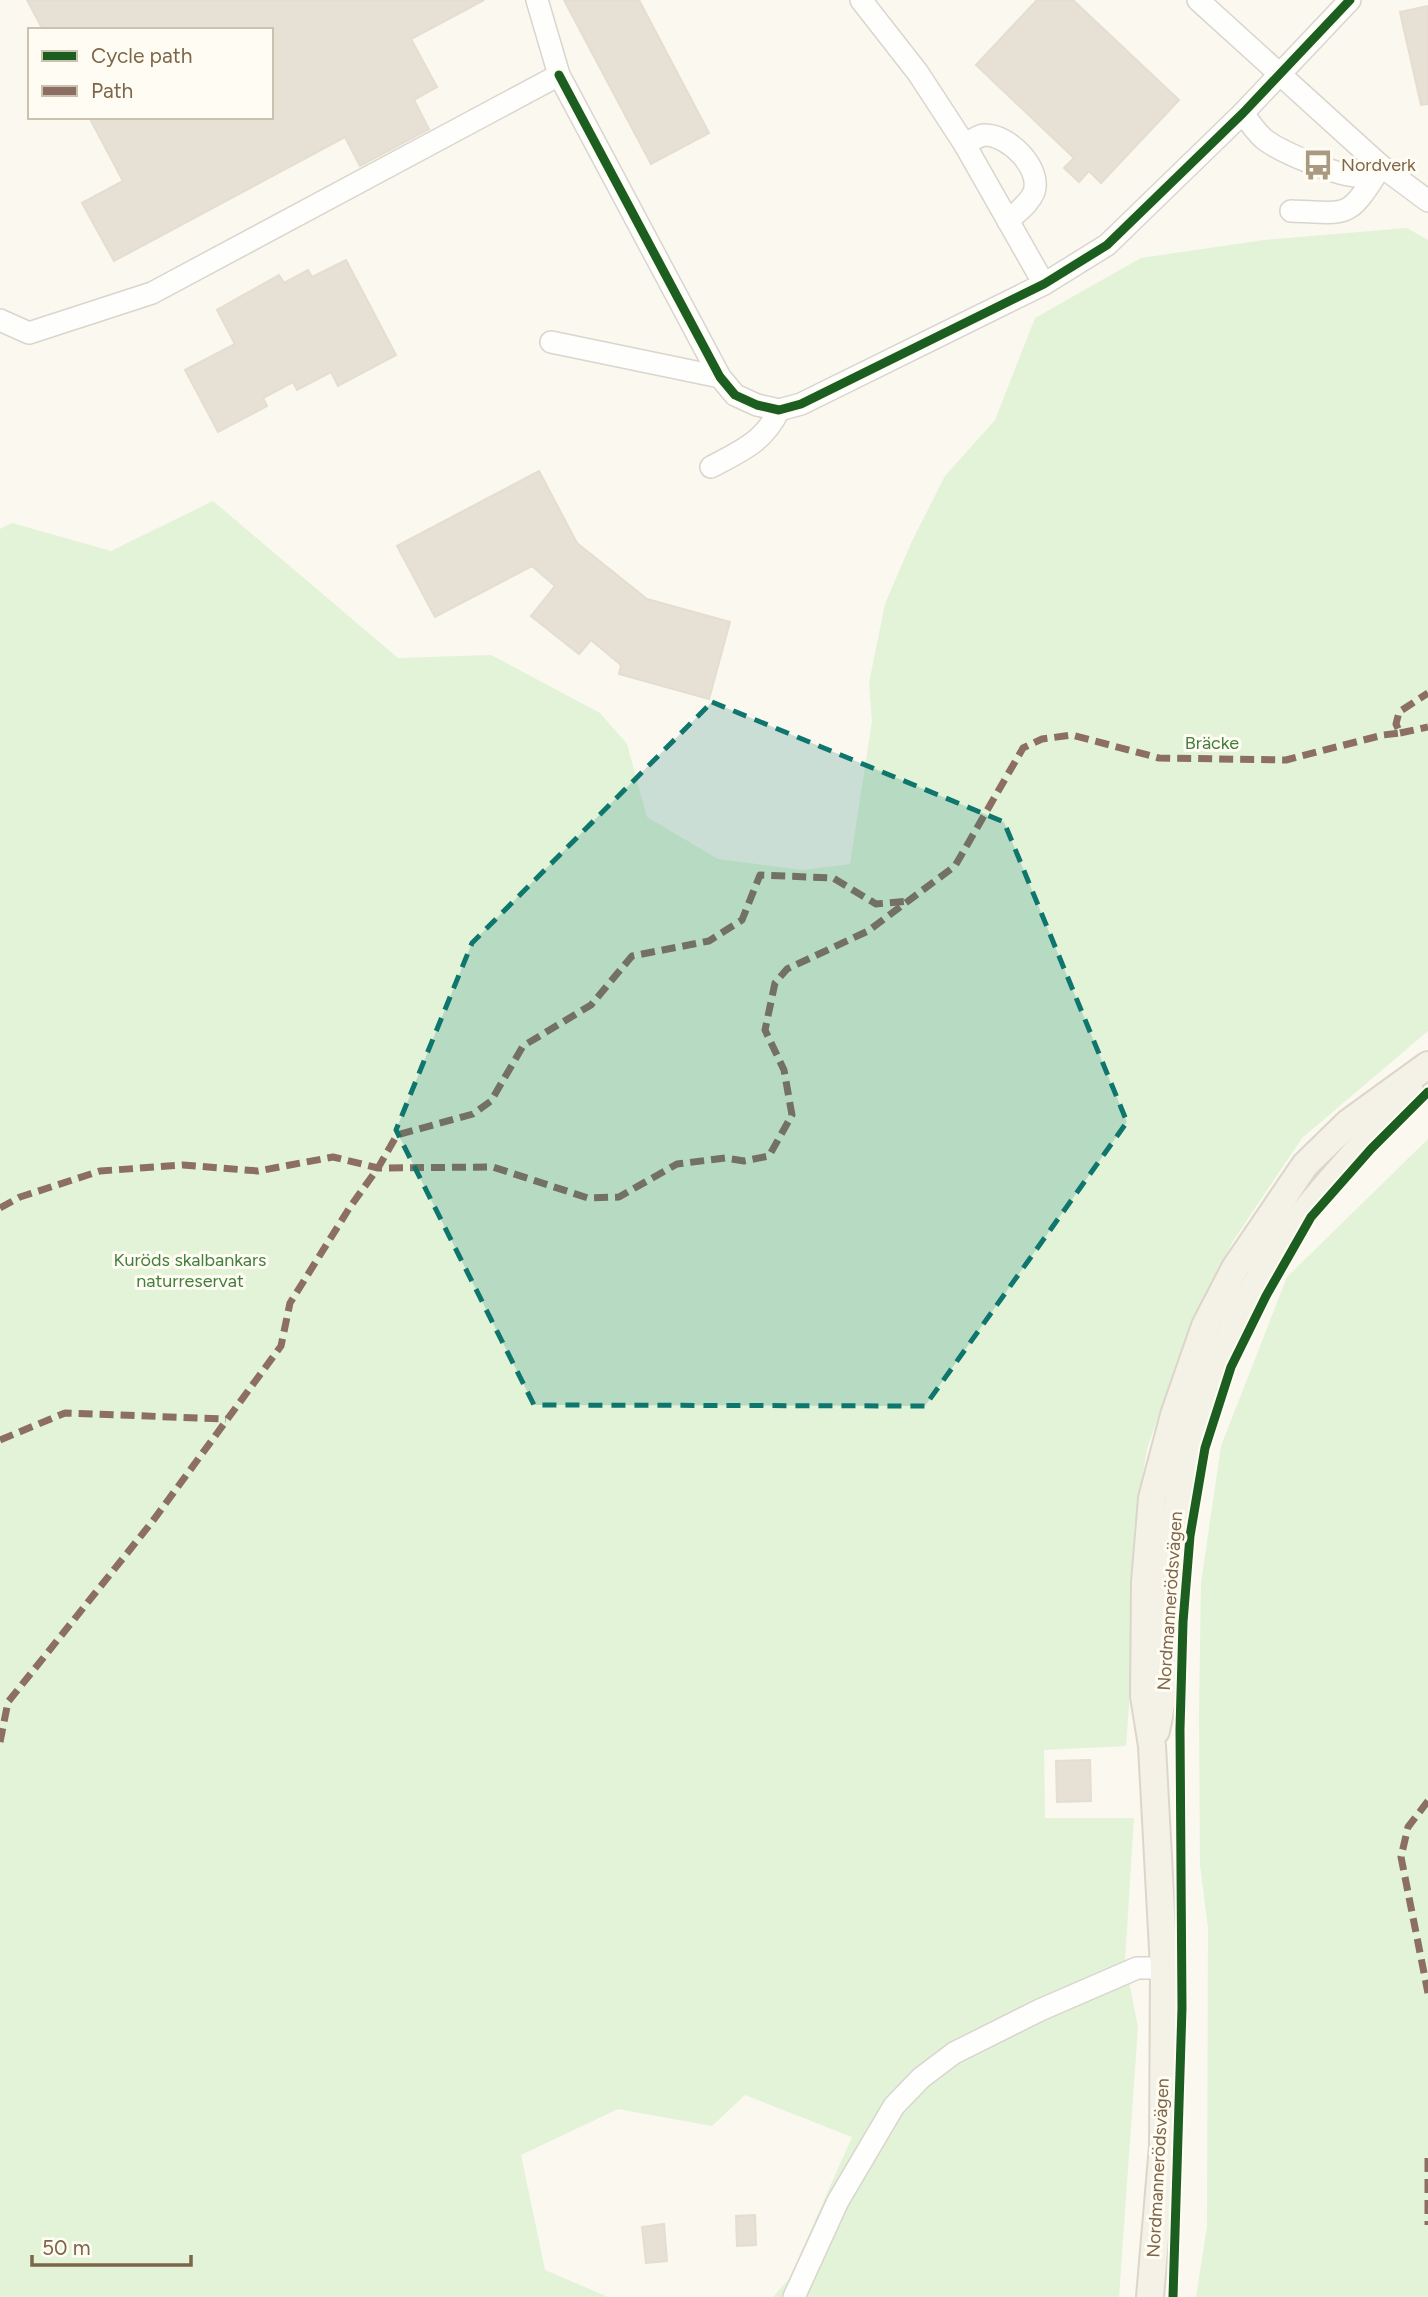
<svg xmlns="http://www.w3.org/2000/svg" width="1428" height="2297" viewBox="0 0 1428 2297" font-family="Figtree,sans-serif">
	<rect width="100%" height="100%" fill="#faf8ef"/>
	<g fill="#e2f3d8">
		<path d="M 1407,228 L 1428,240 L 1428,1031 L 1302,1138 L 1233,1241 L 1186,1335 L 1147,1449 L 1134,1529 L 1130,1692 L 1126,1746 L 1044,1750 L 1045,1818 L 1134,1818 L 1125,1961 L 1138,2027 L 1119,2297 L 773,2297 L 789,2279 L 852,2137 L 745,2095 L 712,2126 L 618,2109 L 521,2155 L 545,2270 L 608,2297 L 0,2297 L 0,529 L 12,523 L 111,551 L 213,501 L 398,658 L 491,655 L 600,713 L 627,744 L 647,817 L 718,859 L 802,870 L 850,864 L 872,721 L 869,683 L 885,604 L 912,541 L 945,476 L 995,420 L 1035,318 L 1141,258 L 1264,240 Z"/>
		<path d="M 1428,1139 L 1428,2297 L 1196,2297 L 1207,2227 L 1208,1928 L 1200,1865 L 1199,1714 L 1201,1583 L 1221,1446 L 1287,1277 Z"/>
	</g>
	<g fill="#e7e1d5" stroke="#e4ddd0" stroke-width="2">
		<path d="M 27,0 L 484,0 L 411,39 L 437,87 L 414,100 L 429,129 L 360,166 L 345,137 L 114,261 L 82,203 L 123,181 L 89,117 L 271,117 L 271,30 L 43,30 Z"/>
		<path d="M 564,0 L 639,0 L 709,133 L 651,164 Z"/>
		<path d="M 1037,0 L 1073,0 L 1179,100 L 1101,183 L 1089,171 L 1079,182 L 1064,168 L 1074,158 L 976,65 Z"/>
		<path d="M 1428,6 L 1428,104 L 1421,105 L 1400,12 Z"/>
		<path d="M 346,260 L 396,355 L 338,386 L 331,372 L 297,390 L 293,382 L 263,398 L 267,406 L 218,432 L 185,370 L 235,344 L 217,310 L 279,275 L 284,283 L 308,270 L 312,277 Z"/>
		<path d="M 539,471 L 577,543 L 647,599 L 730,622 L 709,699 L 619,674 L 621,665 L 591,640 L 579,654 L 531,616 L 555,586 L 532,566 L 435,617 L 397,546 Z"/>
		<path d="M 1090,1760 L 1091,1801 L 1057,1802 L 1056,1761 Z"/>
		<path d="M 755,2215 L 756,2245 L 737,2246 L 736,2216 Z"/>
		<path d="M 664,2224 L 667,2261 L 646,2263 L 642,2227 Z"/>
	</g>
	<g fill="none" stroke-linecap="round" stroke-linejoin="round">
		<g stroke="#dad5cd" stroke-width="24">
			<g id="minor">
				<path d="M 537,0 L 559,75 L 720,377 L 735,395 L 757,405 L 779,410 L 801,404 L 1044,284 L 1107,245 L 1243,113 L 1350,0"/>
				<path d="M 861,0 L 918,73 L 965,145 L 1044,284"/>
				<path d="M 1198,0 L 1381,166 L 1428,201"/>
				<path d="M 1243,113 C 1249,122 1255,131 1264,139 C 1279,151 1343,179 1362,176 C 1370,175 1375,171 1381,166"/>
				<path d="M 965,145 C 971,141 977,136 984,135 C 1008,134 1042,168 1034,192 C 1029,204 1017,212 1008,221"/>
				<path d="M 1291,211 C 1350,213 1347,220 1380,168"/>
				<path d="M 0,320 L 29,333 L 152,293 L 559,75"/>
				<path d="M 551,342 L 720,377"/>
				<path d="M 711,467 C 741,451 764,442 779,410"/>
				<path d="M 794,2297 L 838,2201 L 894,2106 L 921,2078 L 954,2053 L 1040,2010 L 1137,1968 L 1164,1968"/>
			</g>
		</g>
		<g stroke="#dcd5ca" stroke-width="30">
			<g id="major">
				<path d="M 1156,1731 C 1172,1660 1166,1586 1176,1515 C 1186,1434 1215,1356 1255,1286 C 1263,1272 1270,1257 1279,1245 C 1319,1190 1366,1142 1410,1091"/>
				<path d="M 1150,2297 L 1163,2146 L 1164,1968 L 1152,1746 L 1144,1696 L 1145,1582 L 1152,1498 L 1174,1415 L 1205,1326 L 1235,1268 L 1305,1165 L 1348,1123 L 1428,1065"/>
			</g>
		</g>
		<use href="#minor" stroke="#fefefd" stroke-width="21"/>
		<use href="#major" stroke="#f4f1e6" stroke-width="26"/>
		<g stroke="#8d6e63" stroke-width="7" stroke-dasharray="14 7" stroke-linecap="butt">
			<path d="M 1400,733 L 1428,727"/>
			<path d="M 0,1208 L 20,1197 L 100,1171 L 183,1165 L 258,1171 L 333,1157 L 378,1168 L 493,1167 L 588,1198 L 619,1197 L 677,1164 L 725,1158 L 744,1161 L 769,1156 L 792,1115 L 784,1070 L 765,1030 L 775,983 L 787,969 L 868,931 L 955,866 L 1023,748 L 1042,739 L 1072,735 L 1159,758 L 1286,760 L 1383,735 L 1400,733 L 1396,724 L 1399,712 L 1428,693"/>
			<path d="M 0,1440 L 65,1413 L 226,1419"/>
			<path d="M 0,1742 L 8,1702 L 152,1522 L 281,1346 L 290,1303 L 350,1207 L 378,1168 L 397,1135 L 473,1114 L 491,1101 L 523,1046 L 591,1005 L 632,956 L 709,941 L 742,920 L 760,875 L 833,878 L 876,904 L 909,901"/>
			<path d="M 1428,1801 L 1408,1827 L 1401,1857 L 1428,1993"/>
			<path d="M 1428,2158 L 1428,2225"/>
		</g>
		<g stroke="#fffdf3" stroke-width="13">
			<g id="cycleway">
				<path d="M 559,75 L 720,377 L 735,395 L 757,405 L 779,410 L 801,404 L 1044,284 L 1107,245 L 1243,113 L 1350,0"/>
				<path d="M 1173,2297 L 1182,2008 L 1180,1729 L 1183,1622 L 1190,1536 L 1205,1448 L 1231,1367 L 1266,1296 L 1311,1217 L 1371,1149 L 1428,1092"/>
			</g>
		</g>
		<use href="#cycleway" stroke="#1b5e20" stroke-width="9"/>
	</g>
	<path fill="#0f766e" fill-opacity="0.2" stroke="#0f766e" stroke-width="5" stroke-dasharray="14 9" stroke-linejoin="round" d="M 712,702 L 1004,822 L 1127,1122 L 925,1406 L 534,1405 L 396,1130 L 472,943 Z"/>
	<defs>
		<g id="bus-bare" transform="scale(2.415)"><path d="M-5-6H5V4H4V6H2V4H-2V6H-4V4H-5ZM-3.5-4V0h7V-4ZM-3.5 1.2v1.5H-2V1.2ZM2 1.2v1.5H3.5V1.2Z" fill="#a99983" stroke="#fffdf3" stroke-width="2.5" paint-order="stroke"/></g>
	</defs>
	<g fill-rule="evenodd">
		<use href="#bus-bare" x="1318" y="165"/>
	</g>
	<g text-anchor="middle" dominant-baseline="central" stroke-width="6" stroke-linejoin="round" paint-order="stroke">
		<g font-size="18" fill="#7e6649" stroke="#fffdf3" text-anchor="start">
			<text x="1341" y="165">Nordverk</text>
		</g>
		<g font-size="18" fill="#437f3c" stroke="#fffdf3">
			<text x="1212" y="743">Bräcke</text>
			<text x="190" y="1260">Kuröds skalbankars<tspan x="190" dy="21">naturreservat</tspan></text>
		</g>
		<g font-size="18" fill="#7e6649" stroke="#fffdf3">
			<text transform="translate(1170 1601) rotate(-86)">Nordmannerödsvägen</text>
			<text transform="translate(1158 2168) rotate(-87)">Nordmannerödsvägen</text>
		</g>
	</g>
	<rect x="28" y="28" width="245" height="91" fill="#fffdf3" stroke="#cbc1af" stroke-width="2"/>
	<rect x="42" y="51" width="35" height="10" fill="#1b5e20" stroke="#cbc1af" stroke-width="2"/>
	<text x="91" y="63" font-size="21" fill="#7e6649">Cycle path</text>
	<rect x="42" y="86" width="35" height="10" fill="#8d6e63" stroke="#cbc1af" stroke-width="2"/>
	<text x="91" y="98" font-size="21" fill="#7e6649">Path</text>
	<path d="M32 2255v10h159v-10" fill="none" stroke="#7e6649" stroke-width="3.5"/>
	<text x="42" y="2255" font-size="21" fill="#7e6649" stroke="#fffdf3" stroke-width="5" paint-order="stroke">50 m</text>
</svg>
